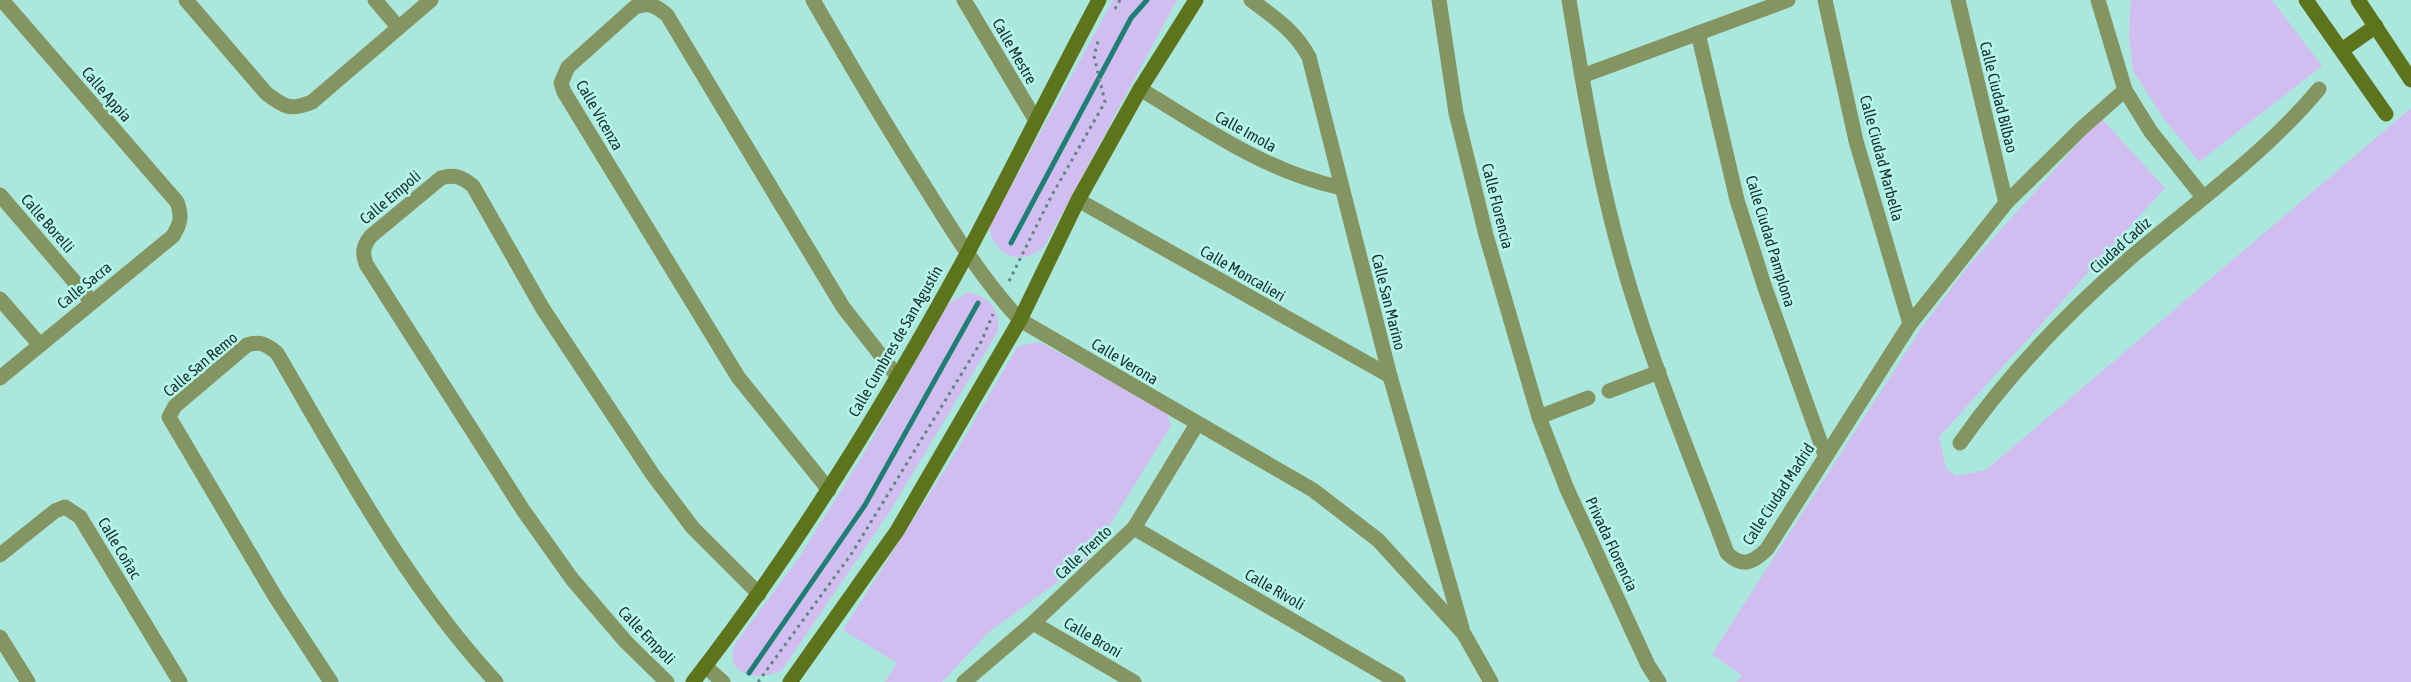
<svg xmlns="http://www.w3.org/2000/svg" width="2411" height="682" viewBox="0 0 2411 682" font-family="'Asap Condensed',sans-serif">
	<rect width="100%" height="100%" fill="#aae8de"/>
	<g fill="#d2bdf0">
		<path d="M 1113,0 L 1177,0 L 1044,247 C 1021,267 994,256 989,227 Z"/>
		<path d="M 2131,0 L 2272,0 L 2322,66 L 2199,162 L 2164,119 L 2133,71 L 2129,34 Z"/>
		<path d="M 2411,108 L 2411,682 L 1736,682 L 1742,676 L 1712,654 L 1922,327 L 1970,264 L 2101,118 L 2165,188 L 1939,437 L 1946,468 L 1956,476 L 1986,470 Z"/>
		<path d="M 968,292 C 989,297 1000,308 998,331 L 890,511 L 782,670 C 759,682 723,676 735,644 L 798,559 L 862,457 L 948,304 Z"/>
		<path d="M 1040,342 L 1167,413 L 1171,426 L 1088,560 L 989,632 L 942,682 L 885,682 L 897,663 L 843,630 L 951,460 L 1018,346 Z"/>
	</g>
	<g fill="none" stroke-linecap="round" stroke-linejoin="round">
		<g stroke="#1f7f74" stroke-width="5">
			<path d="M 1011,243 L 1131,18 L 1147,0"/>
			<path d="M 749,673 L 865,505 L 978,303"/>
		</g>
		<g stroke="#5d8781" stroke-width="3" stroke-dasharray="3 4.5" stroke-linecap="butt">
			<path d="M 1115,9 L 1120,0"/>
			<path d="M 1009,281 L 1052,195 L 1105,102 L 1094,56 L 1098,41"/>
			<path d="M 758,682 L 852,553 L 981,342 L 993,314"/>
		</g>
		<g stroke="#849562" stroke-width="15">
			<path d="M 186,0 L 266,93 C 284,107 290,111 312,102 L 431,0"/>
			<path d="M 375,0 L 398,27"/>
			<path d="M 813,0 C 848,61 884,122 922,182 C 952,230 981,278 1020,320 L 1313,490 L 1378,540 L 1464,634 L 1491,682"/>
			<path d="M 964,0 L 1035,119"/>
			<path d="M 1251,0 C 1274,17 1295,31 1309,57 L 1390,376 L 1462,628"/>
			<path d="M 1439,0 L 1456,113 L 1486,235 L 1539,417 L 1567,489 L 1648,665 L 1659,682"/>
			<path d="M 1569,0 C 1586,104 1604,210 1637,310 C 1663,392 1697,472 1727,553 C 1742,568 1753,563 1767,549 L 1910,324 L 2006,203 L 2082,128 L 2125,90"/>
			<path d="M 1825,0 L 1856,141 L 1910,324"/>
			<path d="M 1958,0 L 2006,203"/>
			<path d="M 2098,0 L 2125,90 L 2151,132 L 2203,197"/>
			<path d="M 1698,33 L 1737,200 L 1765,288 L 1825,455"/>
			<path d="M 1582,76 L 1788,0"/>
			<path d="M 1140,89 C 1207,129 1264,171 1342,188"/>
			<path d="M 0,195 L 92,302"/>
			<path d="M 1078,200 L 1390,376"/>
			<path d="M 0,299 L 40,345"/>
			<path d="M 0,378 L 173,236 C 181,223 182,216 177,202 L 2,0"/>
			<path d="M 1609,391 L 1659,372"/>
			<path d="M 1539,417 L 1588,398"/>
			<path d="M 1960,443 C 2007,376 2067,313 2129,259 C 2193,204 2265,154 2319,89"/>
			<path d="M 829,490 L 738,377 L 564,92 L 561,83 L 568,67 L 635,7 C 650,2 656,6 667,15 L 843,307 L 897,376"/>
			<path d="M 1134,528 L 1398,682"/>
			<path d="M 0,555 L 55,511 L 65,507 L 80,517 L 180,682"/>
			<path d="M 1033,623 L 1134,682"/>
			<path d="M 0,637 L 28,682"/>
			<path d="M 705,666 L 723,682"/>
			<path d="M 331,682 L 276,598 L 169,417 L 175,406 L 247,345 C 260,341 266,344 277,353 C 343,466 406,585 496,682"/>
			<path d="M 667,682 L 626,642 L 572,579 L 523,510 L 366,264 C 362,252 363,246 371,236 L 441,178 C 455,174 462,177 473,186 L 543,309 L 653,475 L 693,528 L 759,594"/>
			<path d="M 964,682 L 1033,623 L 1134,528 L 1197,424"/>
		</g>
		<g stroke="#5d731c" stroke-width="15">
			<path d="M 2306,0 L 2386,114"/>
			<path d="M 2358,0 L 2411,80"/>
			<path d="M 2342,50 L 2376,26"/>
			<path d="M 693,682 C 797,548 886,403 967,254 C 1012,169 1054,84 1099,0"/>
			<path d="M 790,682 L 897,531 L 1020,320 L 1078,200 L 1140,89 L 1196,0"/>
		</g>
	</g>
	<g text-anchor="middle" dominant-baseline="central" stroke-width="5" stroke-linejoin="round" paint-order="stroke">
		<g font-size="16" fill="#18312d" stroke="#b7f6eb">
			<text transform="translate(1015 51) rotate(60)">Calle Mestre</text>
			<text transform="translate(107 94) rotate(49)">Calle Appia</text>
			<text transform="translate(1999 97) rotate(76)">Calle Ciudad Bilbao</text>
			<text transform="translate(600 115) rotate(60)">Calle Vicenza</text>
			<text transform="translate(1246 131) rotate(29)">Calle Imola</text>
			<text transform="translate(1882 158) rotate(75)">Calle Ciudad Marbella</text>
			<text transform="translate(390 197) rotate(-40)">Calle Empoli</text>
			<text transform="translate(1498 206) rotate(76)">Calle Florencia</text>
			<text transform="translate(48 223) rotate(49)">Calle Borelli</text>
			<text transform="translate(1771 241) rotate(73)">Calle Ciudad Pamplona</text>
			<text transform="translate(2120 245) rotate(-42)">Ciudad Cadiz</text>
			<text transform="translate(1243 273) rotate(30)">Calle Moncalieri</text>
			<text transform="translate(84 285) rotate(-39)">Calle Sacra</text>
			<text transform="translate(1389 302) rotate(76)">Calle San Marino</text>
			<text transform="translate(895 341) rotate(-60)">Calle Cumbres de San Agustín</text>
			<text transform="translate(1125 361) rotate(31)">Calle Verona</text>
			<text transform="translate(200 364) rotate(-40)">Calle San Remo</text>
			<text transform="translate(1778 494) rotate(-57)">Calle Ciudad Madrid</text>
			<text transform="translate(1612 544) rotate(65)">Privada Florencia</text>
			<text transform="translate(120 548) rotate(59)">Calle Coñac</text>
			<text transform="translate(1083 552) rotate(-43)">Calle Trento</text>
			<text transform="translate(1275 589) rotate(30)">Calle Rivoli</text>
			<text transform="translate(647 635) rotate(46)">Calle Empoli</text>
			<text transform="translate(1093 637) rotate(30)">Calle Broni</text>
		</g>
	</g>
</svg>
